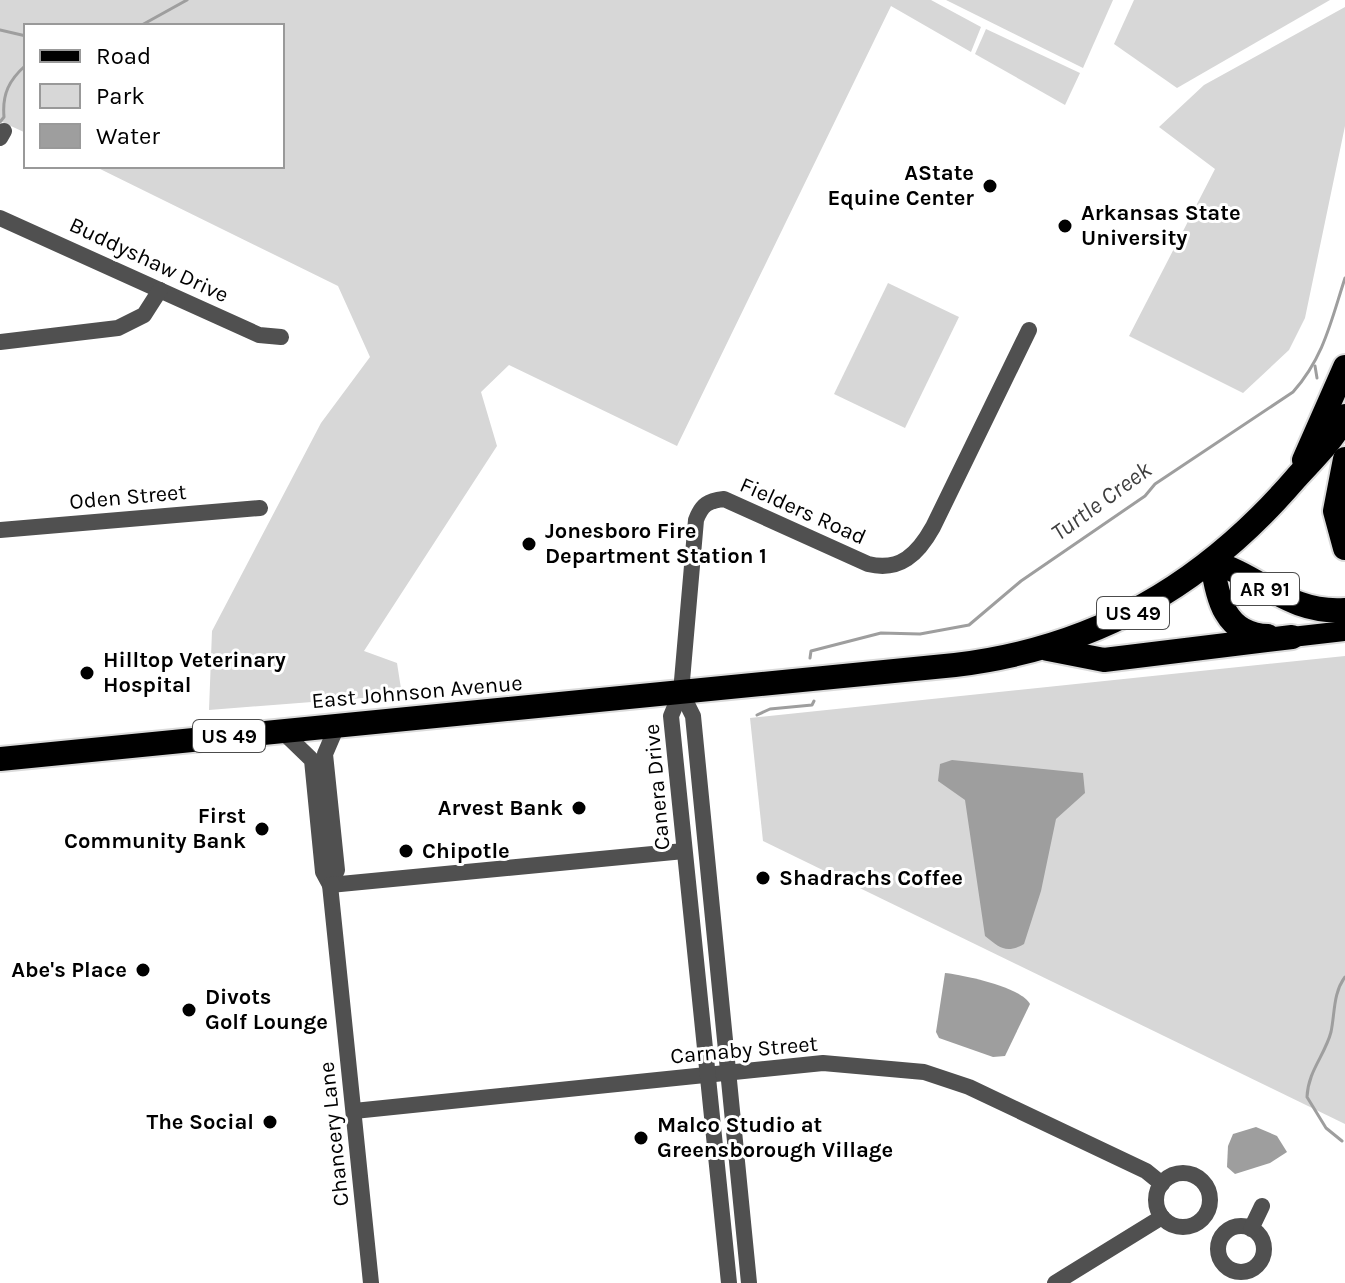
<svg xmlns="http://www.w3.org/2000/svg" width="1345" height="1283" viewBox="0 0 1345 1283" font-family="Karla,sans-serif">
	<rect width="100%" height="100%" fill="#fff"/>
	<g fill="#d7d7d7">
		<path d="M 0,0 L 931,0 L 981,27 L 971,52 L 891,6 L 677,446 L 509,365 L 481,392 L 497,446 L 364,651 L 397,663 L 402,695 L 209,710 L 212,631 L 321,423 L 370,357 L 338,286 L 94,166 L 282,166 L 282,26 L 26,26 L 26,133 L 0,121 Z"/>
		<path d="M 946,0 L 1113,0 L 1083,68 Z"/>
		<path d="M 1134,0 L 1330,0 L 1177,88 L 1114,44 Z"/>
		<path d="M 1345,7 L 1345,126 L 1305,318 L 1289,350 L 1243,393 L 1129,336 L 1215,169 L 1159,127 L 1204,85 Z"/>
		<path d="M 986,29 L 1080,73 L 1065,105 L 975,54 Z"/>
		<path d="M 888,283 L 959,317 L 905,428 L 834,394 Z"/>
		<path d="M 1345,656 L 1345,1124 L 763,841 L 750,718 Z"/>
	</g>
	<g fill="#9e9e9e">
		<path d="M 952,760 L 1083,773 L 1085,793 L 1056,819 L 1041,891 L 1024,944 C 1006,954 1000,948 985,936 L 965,800 L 938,781 L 940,764 Z"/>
		<path d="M 945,973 C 963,975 1021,987 1030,1004 L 1005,1056 L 993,1057 L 939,1038 L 936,1032 Z"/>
		<path d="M 1256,1127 L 1277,1136 L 1287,1152 L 1270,1163 L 1235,1174 L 1227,1167 L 1228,1146 L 1233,1134 Z"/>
	</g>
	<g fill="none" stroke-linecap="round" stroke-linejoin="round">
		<g stroke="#9e9e9e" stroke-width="3">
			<path d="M 140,26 L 187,0"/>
			<path d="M 0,30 L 26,36"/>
			<path d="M 0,122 L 4,117 C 2,94 9,80 26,65"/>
			<path d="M 1315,366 L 1317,378"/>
			<path d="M 810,658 L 811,651 L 881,633 L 920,634 L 969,625 L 1021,581 L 1145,496 L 1155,484 L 1293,392 C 1324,357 1331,321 1345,278"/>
			<path d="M 757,715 L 770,709 L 812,705 L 814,701"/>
			<path d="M 1342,1141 L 1326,1128 L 1307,1097 C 1308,1071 1325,1055 1331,1032 C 1335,1013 1333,993 1345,977"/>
		</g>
		<g stroke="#dbdbdb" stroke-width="24">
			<path id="major" d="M 1292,637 L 1345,631"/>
		</g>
		<g stroke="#dbdbdb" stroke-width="28">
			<g id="highway">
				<path d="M 1345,459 L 1335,511 L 1345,548"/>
				<path d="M 1304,460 L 1345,367"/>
				<path d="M 1212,562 C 1261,576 1288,614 1345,610"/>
				<path d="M 1212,562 C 1217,598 1225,635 1268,636"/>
				<path d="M 1048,649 L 1104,660 L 1292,637"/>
				<path d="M 0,759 L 955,665 C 1096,648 1204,585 1296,478 C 1314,458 1333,441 1345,416"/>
			</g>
		</g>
		<g stroke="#505050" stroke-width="16">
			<path d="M 0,138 L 4,131"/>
			<path d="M 0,218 L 259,335 L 281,337"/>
			<path d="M 0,342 L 118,328 L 144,315 L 160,290"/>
			<path d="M 0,530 L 260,508"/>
			<path d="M 681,692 L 693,716 L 749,1283"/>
			<path d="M 282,731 L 312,760 L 323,872 L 330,885 L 337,870 L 325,754 L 337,726"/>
			<path d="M 354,1111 L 823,1063 L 924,1072 L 969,1087 L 1146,1171 L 1162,1184"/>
			<circle cx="1183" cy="1200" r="27"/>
			<circle cx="1241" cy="1249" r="23"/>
			<path d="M 1251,1229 L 1262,1206"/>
			<path d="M 371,1283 L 330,885 L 684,851"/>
			<path d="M 729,1283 L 671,716 L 681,692 L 696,520 C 702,504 708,501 724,499 L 868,564 C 900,572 918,554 933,527 L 1029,330"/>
			<path d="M 1055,1283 L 1162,1217"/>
		</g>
		<use href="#major" stroke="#000" stroke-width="20"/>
		<use href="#highway" stroke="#000" stroke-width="24"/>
	</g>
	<g fill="#000" stroke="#fff" stroke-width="3">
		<circle cx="990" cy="186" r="8"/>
		<circle cx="1065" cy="226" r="8"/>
		<circle cx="529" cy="544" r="8"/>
		<circle cx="87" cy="673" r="8"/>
		<circle cx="579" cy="808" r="8"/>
		<circle cx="262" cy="829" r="8"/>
		<circle cx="406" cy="851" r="8"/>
		<circle cx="763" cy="878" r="8"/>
		<circle cx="143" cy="970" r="8"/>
		<circle cx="189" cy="1010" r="8"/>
		<circle cx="270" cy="1122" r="8"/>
		<circle cx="641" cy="1138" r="8"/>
	</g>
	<g text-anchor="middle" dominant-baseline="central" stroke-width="6" stroke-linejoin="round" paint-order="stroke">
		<g fill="#fff" stroke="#4c4c4c" stroke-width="2">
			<rect x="1231" y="573" width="68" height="32" rx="6"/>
			<rect x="1097" y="597" width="72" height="32" rx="6"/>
			<rect x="193" y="720" width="72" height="32" rx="6"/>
		</g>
		<g font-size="20" font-weight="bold" fill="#000">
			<text x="1265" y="589">AR 91</text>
			<text x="1133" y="613">US 49</text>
			<text x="229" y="736">US 49</text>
		</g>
		<g font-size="22" font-weight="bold" fill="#000" stroke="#fff" text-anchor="start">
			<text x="974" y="173" text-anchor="end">AState<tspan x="974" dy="25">Equine Center</tspan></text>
			<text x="1081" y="213">Arkansas State<tspan x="1081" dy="25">University</tspan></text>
			<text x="545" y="531">Jonesboro Fire<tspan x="545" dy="25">Department Station 1</tspan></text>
			<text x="103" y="660">Hilltop Veterinary<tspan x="103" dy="25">Hospital</tspan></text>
			<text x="563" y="808" text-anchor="end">Arvest Bank</text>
			<text x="246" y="816" text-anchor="end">First<tspan x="246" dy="25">Community Bank</tspan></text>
			<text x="422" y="851">Chipotle</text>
			<text x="779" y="878">Shadrachs Coffee</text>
			<text x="127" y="970" text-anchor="end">Abe's Place</text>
			<text x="205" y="997">Divots<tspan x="205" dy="25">Golf Lounge</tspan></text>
			<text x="254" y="1122" text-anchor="end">The Social</text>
			<text x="657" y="1125">Malco Studio at<tspan x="657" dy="25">Greensborough Village</tspan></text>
		</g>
		<g font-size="22" fill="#000" stroke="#fff">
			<text transform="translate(149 260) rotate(25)">Buddyshaw Drive</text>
			<text transform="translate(128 497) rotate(-5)">Oden Street</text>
			<text transform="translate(803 511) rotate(24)">Fielders Road</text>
			<text transform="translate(417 692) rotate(-5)">East Johnson Avenue</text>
			<text transform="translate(657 787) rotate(-95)">Canera Drive</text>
			<text transform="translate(744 1050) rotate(-5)">Carnaby Street</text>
			<text transform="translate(334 1134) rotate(-96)">Chancery Lane</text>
		</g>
		<g font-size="24" font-style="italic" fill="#3f3f3f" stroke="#fff">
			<text transform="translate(1101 501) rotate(-36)">Turtle Creek</text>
		</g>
	</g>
	<rect x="24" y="24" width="260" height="144" fill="#ffffff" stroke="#999999" stroke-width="2"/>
	<rect x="40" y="50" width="40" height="12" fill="#000000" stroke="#999999" stroke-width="2"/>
	<text x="96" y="64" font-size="24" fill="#000000">Road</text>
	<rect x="40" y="84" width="40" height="24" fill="#d7d7d7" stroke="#999999" stroke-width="2"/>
	<text x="96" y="104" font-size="24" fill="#000000">Park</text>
	<rect x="40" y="124" width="40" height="24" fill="#9e9e9e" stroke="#999999" stroke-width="2"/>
	<text x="96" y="144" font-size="24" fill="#000000">Water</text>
</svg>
